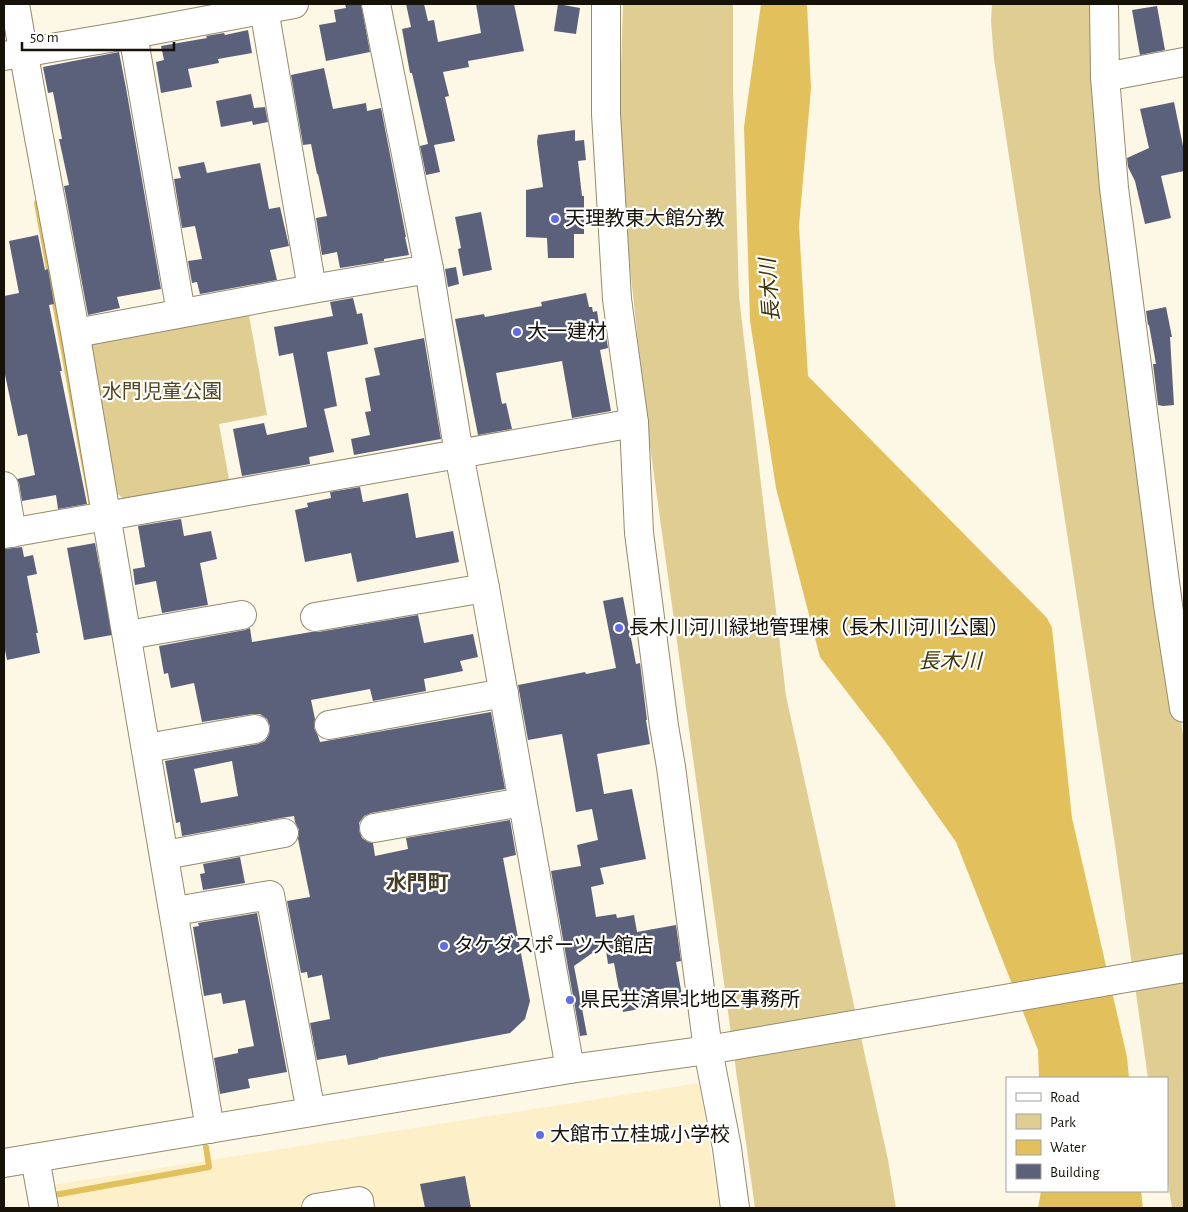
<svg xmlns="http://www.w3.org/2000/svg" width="1188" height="1212" viewBox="0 0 1188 1212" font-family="'Alegreya Sans','Noto Sans JP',sans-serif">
	<rect width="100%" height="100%" fill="#fdf7e5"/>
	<path fill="#fdf0c9" d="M 699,1083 L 720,1208 L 50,1208 L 46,1186 Z"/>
	<g fill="#e0cd92">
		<path d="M 623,4 L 733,4 L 733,87 L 739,297 L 786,696 L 888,1160 L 896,1208 L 755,1208 L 647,424 L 627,240 L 620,101 Z"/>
		<path d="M 992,4 L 1098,4 L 1138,419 L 1184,742 L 1184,1208 L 1172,1208 L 1167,1177 L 1167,1078 L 1148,1078 L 1115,845 L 994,59 L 991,21 Z"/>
		<path d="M 248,310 L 267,415 L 219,424 L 230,485 L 130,504 L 114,491 L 86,340 Z"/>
	</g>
	<g fill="#e2c15c">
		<path d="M 761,4 L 807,4 L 811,88 L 799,226 L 808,376 L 1047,618 L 1052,628 L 1072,818 L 1127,1057 L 1129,1078 L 1039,1078 L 1038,1050 L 956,842 L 887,744 L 820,657 L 776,488 L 750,321 L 744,127 Z"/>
		<path d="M 1041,1191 L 1141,1191 L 1143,1208 L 1038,1208 Z"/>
	</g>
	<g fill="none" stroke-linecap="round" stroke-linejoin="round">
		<g stroke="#e2c15c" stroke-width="6">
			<path d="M 37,203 L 93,512"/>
			<path d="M 49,1196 L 209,1167 L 206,1147"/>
		</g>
	</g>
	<g fill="#5c617b" fill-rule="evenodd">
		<path d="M 345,4 L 361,4 L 370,52 L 326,61 L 319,25 L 336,22 L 334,10 L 346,8 Z"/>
		<path d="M 406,4 L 424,4 L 428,21 L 434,20 L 438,42 L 481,33 L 476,4 L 514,4 L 524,51 L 468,61 L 469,67 L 443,72 L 449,96 L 445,97 L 455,141 L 434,145 L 440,172 L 426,175 L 420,146 L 428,144 L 412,73 L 410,73 L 402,29 L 411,27 Z"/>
		<path d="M 558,4 L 580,8 L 576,34 L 554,31 Z"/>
		<path d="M 1157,6 L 1165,50 L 1140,55 L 1132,10 Z"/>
		<path d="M 248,30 L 252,53 L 218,59 L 219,63 L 188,69 L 192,87 L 161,93 L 156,62 L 164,60 L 161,46 L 207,38 L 206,36 L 224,33 L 225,35 Z"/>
		<path d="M 119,52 L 126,88 L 161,289 L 117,297 L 120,308 L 88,315 L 64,186 L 69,185 L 59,139 L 62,139 L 53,92 L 48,93 L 43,67 Z"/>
		<path d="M 324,68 L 333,109 L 366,103 L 367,111 L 381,108 L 406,237 L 405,237 L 409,255 L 384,259 L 384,261 L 340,268 L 337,252 L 322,255 L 316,218 L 327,216 L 318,174 L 317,174 L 311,144 L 303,145 L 291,75 Z"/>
		<path d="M 251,94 L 254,108 L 265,107 L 268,122 L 253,125 L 252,121 L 221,127 L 216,101 Z"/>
		<path d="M 1174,102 L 1184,151 L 1184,171 L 1161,176 L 1171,218 L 1145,224 L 1135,181 L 1128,167 L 1127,158 L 1149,148 L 1140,109 Z"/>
		<path d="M 575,130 L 575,141 L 584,140 L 586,160 L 578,161 L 582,196 L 584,196 L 584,234 L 574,234 L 574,258 L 548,258 L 547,238 L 526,237 L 526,190 L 543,187 L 537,142 L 538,135 Z"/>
		<path d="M 204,162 L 207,173 L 260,163 L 269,209 L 280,207 L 289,246 L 270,250 L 277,280 L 200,294 L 197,282 L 192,283 L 188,261 L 202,259 L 195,226 L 182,228 L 174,179 L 181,178 L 178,167 Z"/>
		<path d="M 481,212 L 492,270 L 463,276 L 458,249 L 461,248 L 455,217 Z"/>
		<path d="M 38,235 L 45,270 L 48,269 L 54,304 L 49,305 L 62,371 L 60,371 L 87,504 L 58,509 L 56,495 L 22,501 L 19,483 L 17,479 L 35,475 L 27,434 L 18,436 L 4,370 L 4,296 L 19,293 L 9,241 Z"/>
		<path d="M 456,267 L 459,284 L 448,287 L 445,269 Z"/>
		<path d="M 586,293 L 589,307 L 592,307 L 593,312 L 597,311 L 600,331 L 605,330 L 608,348 L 600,350 L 611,411 L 572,418 L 562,361 L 496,373 L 502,404 L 506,403 L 512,429 L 478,435 L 455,319 L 484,314 L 485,317 L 542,306 L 541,302 Z"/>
		<path d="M 353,298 L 357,314 L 362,313 L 368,344 L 327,352 L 337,406 L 324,409 L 334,452 L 309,457 L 310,464 L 242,476 L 233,429 L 264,423 L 267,435 L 307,427 L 293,353 L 279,356 L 274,327 L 333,316 L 330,302 Z"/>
		<path d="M 1166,307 L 1172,337 L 1170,337 L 1174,405 L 1163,406 L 1158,405 L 1153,364 L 1156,364 L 1149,325 L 1148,325 L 1146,311 Z"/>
		<path d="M 424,338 L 441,439 L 354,455 L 351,439 L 370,435 L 365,412 L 371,411 L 365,378 L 380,375 L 374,348 Z"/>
		<path d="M 360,487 L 363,502 L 408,493 L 416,538 L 453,531 L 459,562 L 357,582 L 351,553 L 305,562 L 295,510 L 308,507 L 307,503 L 331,498 L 330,492 Z"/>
		<path d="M 181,519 L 184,536 L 211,531 L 217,559 L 200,563 L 208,605 L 162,613 L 156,581 L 135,585 L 133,569 L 145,567 L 138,526 Z"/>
		<path d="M 95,543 L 101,575 L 102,575 L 112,635 L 84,640 L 67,548 Z"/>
		<path d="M 22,547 L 24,557 L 33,555 L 37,574 L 27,576 L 38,633 L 36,633 L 40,653 L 7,660 L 4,645 L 4,549 Z"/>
		<path d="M 623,597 L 636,664 L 640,663 L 647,720 L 646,720 L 650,744 L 597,754 L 604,794 L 632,789 L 646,859 L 600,868 L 604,884 L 591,887 L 596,917 L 616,914 L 617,918 L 634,915 L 637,932 L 676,925 L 681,961 L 676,962 L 683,1001 L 623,1012 L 614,963 L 608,964 L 605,944 L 574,966 L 587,1035 L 580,1036 L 551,871 L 581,866 L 577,845 L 598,840 L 592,809 L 576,812 L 562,734 L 528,740 L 518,685 L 585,672 L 586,674 L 616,668 L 603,601 Z"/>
		<path d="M 418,615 L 424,643 L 473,634 L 478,657 L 460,661 L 463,671 L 424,679 L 426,691 L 373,701 L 370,689 L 311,700 L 315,719 L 314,728 L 318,736 L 320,742 L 491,712 L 505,789 L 371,813 L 364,816 L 359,823 L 359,830 L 362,838 L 368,842 L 373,843 L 375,856 L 408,849 L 406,838 L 510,820 L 516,855 L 503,858 L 530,1001 L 525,1019 L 510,1033 L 378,1058 L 378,1059 L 348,1065 L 346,1055 L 317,1060 L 310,1023 L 330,1019 L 322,975 L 308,978 L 307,972 L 301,973 L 287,901 L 310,897 L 298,839 L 299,830 L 295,822 L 294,816 L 281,818 L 182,836 L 180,822 L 176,823 L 165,761 L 258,744 L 265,741 L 269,735 L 270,726 L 267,719 L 260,714 L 253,714 L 202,722 L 194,683 L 171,688 L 168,673 L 164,674 L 159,646 L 245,630 L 250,628 L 252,642 L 311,632 L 318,632 ZM 232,761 L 238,796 L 201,803 L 194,769 Z"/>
		<path d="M 240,857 L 245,883 L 203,890 L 200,874 L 205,873 L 203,864 Z"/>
		<path d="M 257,913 L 287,1072 L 248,1079 L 250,1088 L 220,1094 L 214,1058 L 238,1053 L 238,1049 L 254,1046 L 245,1000 L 223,1004 L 221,993 L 204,996 L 193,927 L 199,926 L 198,923 Z"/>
		<path d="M 465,1176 L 471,1208 L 425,1208 L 420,1184 Z"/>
	</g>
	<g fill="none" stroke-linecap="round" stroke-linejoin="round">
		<g stroke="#948a6e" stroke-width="30">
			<g id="minor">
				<path d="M 15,4 C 34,115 56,226 76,337 C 123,600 167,864 210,1129"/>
				<path d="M 376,4 L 429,269 L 459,454 L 485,588 L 570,1069"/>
				<path d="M 606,4 L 606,114 L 617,299 L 634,423 L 639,533 L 664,726 L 671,767 L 708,1050 L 727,1148 L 735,1208"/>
				<path d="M 1104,4 L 1105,77 L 1114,188 L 1168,605 L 1184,708"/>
				<path d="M 264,9 L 312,289"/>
				<path d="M 133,34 L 181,313"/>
				<path d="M 4,56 L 133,34 L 294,4"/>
				<path d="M 1105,77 L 1184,62"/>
				<path d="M 76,333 L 312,289 L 429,269"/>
				<path d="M 4,486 L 12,533"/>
				<path d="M 4,534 L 634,423"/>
				<path d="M 315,617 L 485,588"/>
				<path d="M 128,635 L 242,615"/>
				<path d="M 329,725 L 504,693"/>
				<path d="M 147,748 L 255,729"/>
				<path d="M 374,828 L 522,802"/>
				<path d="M 165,855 L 284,833"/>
				<path d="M 175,911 L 270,895 L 311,1112"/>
				<path d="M 35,1158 L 44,1208"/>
				<path d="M 4,1163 L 570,1069 L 708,1050 L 1184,968"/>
				<path d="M 316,1208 L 359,1201 L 360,1208"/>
			</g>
		</g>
		<use href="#minor" stroke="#fff" stroke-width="28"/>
	</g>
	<g fill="#616be4" stroke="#fff" stroke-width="2">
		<circle cx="555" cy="219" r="5"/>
		<circle cx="517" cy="332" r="5"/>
		<circle cx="619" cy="628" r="5"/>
		<circle cx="444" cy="946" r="5"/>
		<circle cx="570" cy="1000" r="5"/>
		<circle cx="540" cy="1135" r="5"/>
	</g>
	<g text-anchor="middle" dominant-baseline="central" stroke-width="4.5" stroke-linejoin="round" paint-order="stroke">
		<g font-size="20" fill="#161208" stroke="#fff" text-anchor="start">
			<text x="565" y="219">天理教東大館分教</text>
			<text x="527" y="332">大一建材</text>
			<text x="629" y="628">長木川河川緑地管理棟（長木川河川公園）</text>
			<text x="454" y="946">タケダスポーツ大館店</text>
			<text x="580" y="1000">県民共済県北地区事務所</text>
			<text x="550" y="1135">大館市立桂城小学校</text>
		</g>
		<g font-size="20" fill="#53451b" stroke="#fff">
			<text x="162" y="392">水門児童公園</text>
		</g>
		<g font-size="21" font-style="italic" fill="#423507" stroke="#fff">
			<text transform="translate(770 290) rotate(-94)">長木川</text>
			<text x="950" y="661">長木川</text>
		</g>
		<g font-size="21" font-weight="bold" fill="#453d23" stroke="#fff">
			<text x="417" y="883">水門町</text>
		</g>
	</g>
	<rect width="1188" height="1212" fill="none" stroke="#161208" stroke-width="10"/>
	<rect x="1006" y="1077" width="162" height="115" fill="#ffffff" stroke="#a2a09c"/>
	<rect x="1016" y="1093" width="25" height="8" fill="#ffffff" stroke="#a2a09c"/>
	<text x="1050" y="1102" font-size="15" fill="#161208">Road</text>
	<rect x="1016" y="1114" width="25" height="15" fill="#e0cd92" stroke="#a2a09c"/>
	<text x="1050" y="1127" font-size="15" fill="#161208">Park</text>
	<rect x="1016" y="1140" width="25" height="15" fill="#e2c15c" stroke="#a2a09c"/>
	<text x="1050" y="1152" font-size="15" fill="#161208">Water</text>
	<rect x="1016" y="1164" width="25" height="15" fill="#5c617b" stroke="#a2a09c"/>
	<text x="1050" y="1177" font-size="15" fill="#161208">Building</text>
	<path d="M22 42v8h152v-8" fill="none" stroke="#161208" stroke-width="2.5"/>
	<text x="30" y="42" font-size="15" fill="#161208" stroke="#ffffff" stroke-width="4" paint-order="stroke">50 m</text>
</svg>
